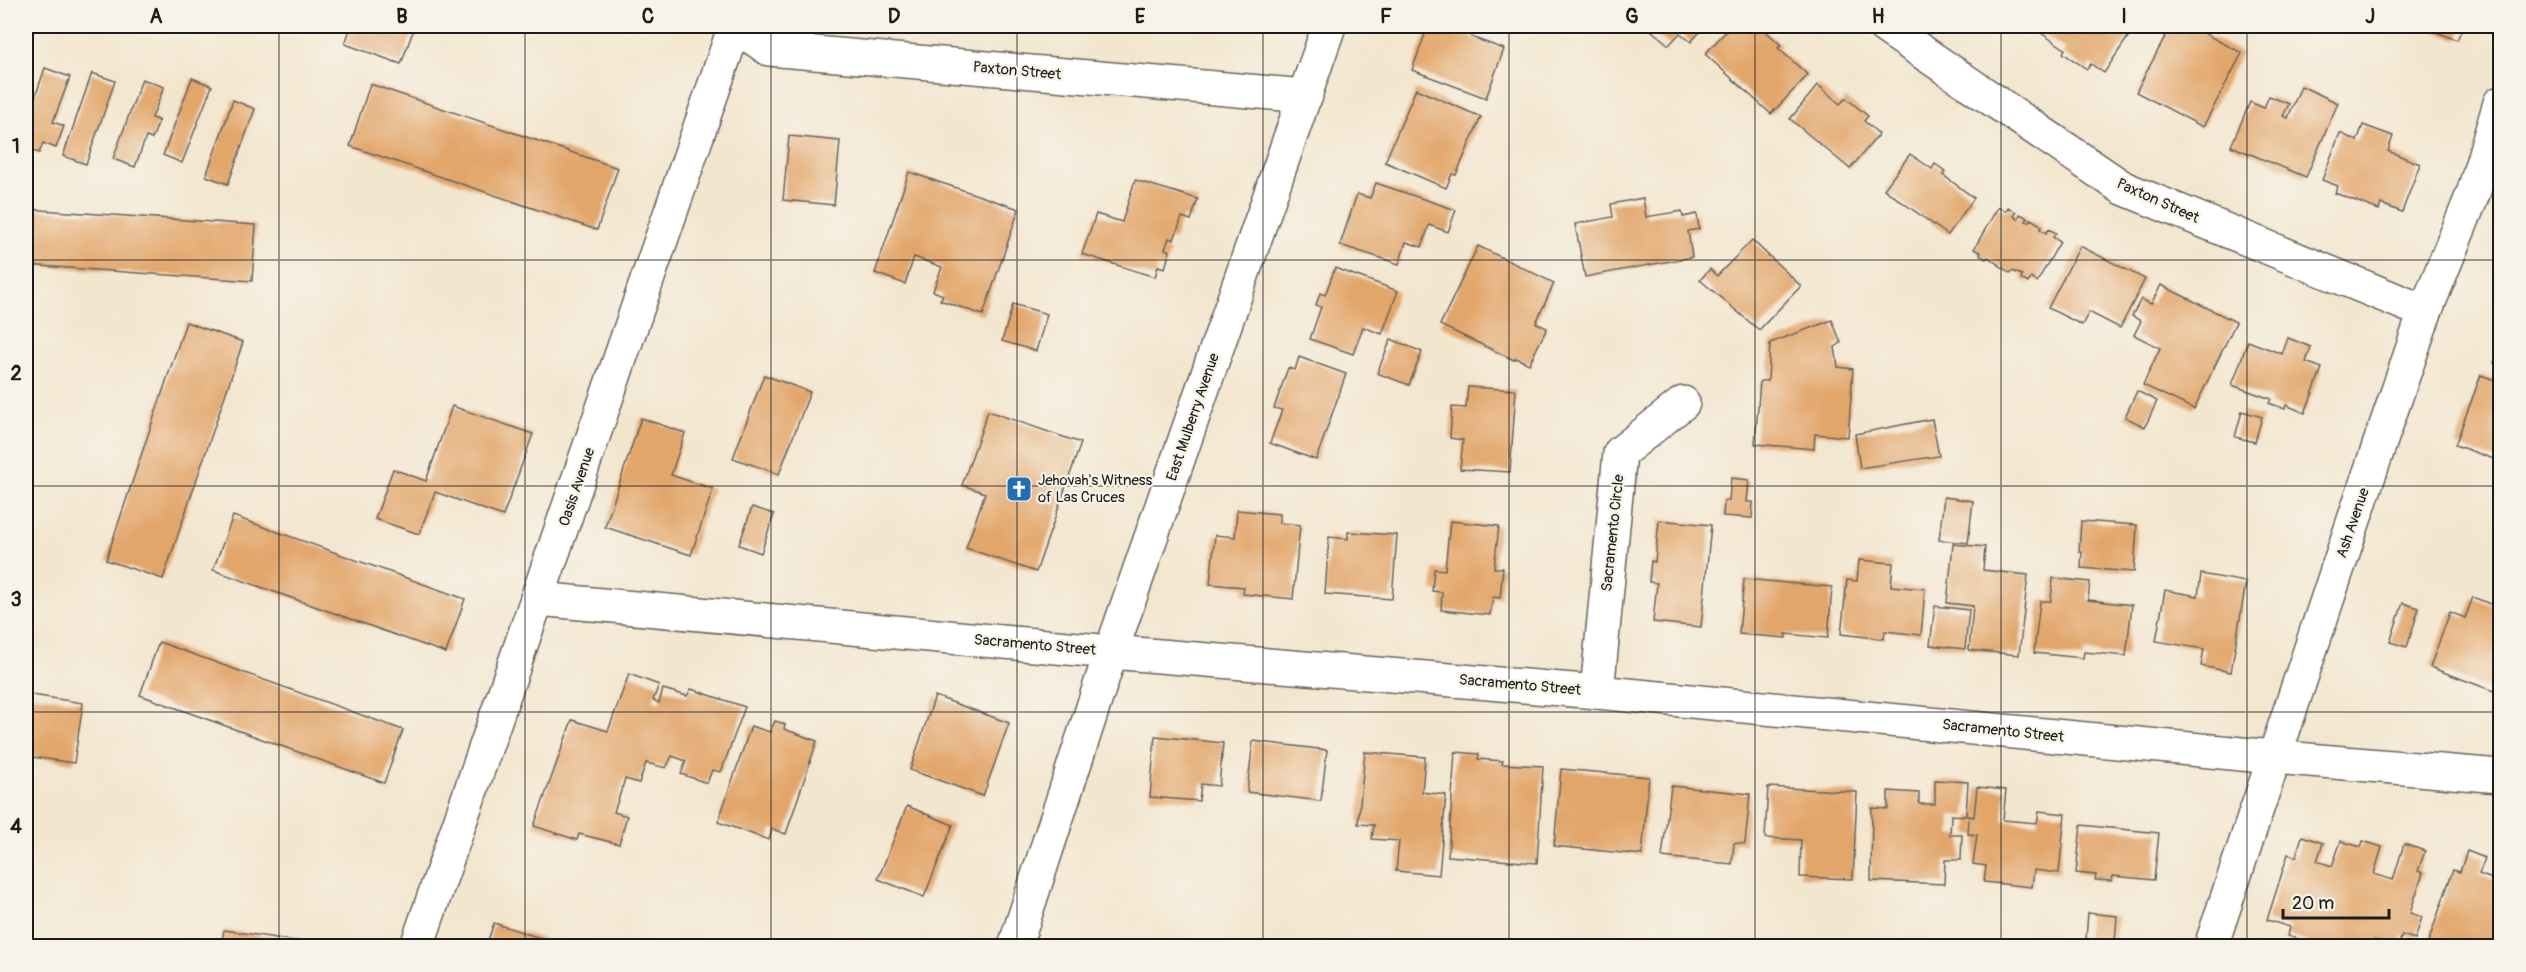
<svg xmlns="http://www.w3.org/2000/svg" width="2526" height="972" viewBox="0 0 2526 972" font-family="Pangolin,sans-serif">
	<rect width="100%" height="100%" fill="#f7f3e8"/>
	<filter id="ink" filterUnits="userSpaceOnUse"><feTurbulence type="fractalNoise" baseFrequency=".0167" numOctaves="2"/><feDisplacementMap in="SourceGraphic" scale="12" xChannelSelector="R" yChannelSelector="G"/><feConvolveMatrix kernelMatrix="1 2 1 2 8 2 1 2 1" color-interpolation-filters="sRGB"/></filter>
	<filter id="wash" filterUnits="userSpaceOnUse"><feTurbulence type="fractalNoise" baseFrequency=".008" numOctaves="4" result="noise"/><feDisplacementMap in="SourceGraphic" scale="24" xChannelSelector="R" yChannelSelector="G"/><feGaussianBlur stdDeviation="1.35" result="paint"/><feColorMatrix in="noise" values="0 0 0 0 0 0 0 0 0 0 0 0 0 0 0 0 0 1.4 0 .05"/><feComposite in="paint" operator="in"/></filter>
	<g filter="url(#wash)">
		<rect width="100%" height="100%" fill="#f3e6cf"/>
		<g id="blocks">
			<g fill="#e2a66b">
				<path d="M 351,26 L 415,26 L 401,64 L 345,44 Z"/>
				<path d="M 1428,26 L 1475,26 L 1471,37 L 1504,49 L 1486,98 L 1412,70 Z"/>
				<path d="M 1657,26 L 1705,26 L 1691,42 L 1680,33 L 1669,45 L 1652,31 Z"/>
				<path d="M 1731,26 L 1749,26 L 1753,29 L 1760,26 L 1781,45 L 1778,48 L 1808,75 L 1771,114 L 1705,54 Z"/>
				<path d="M 2041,26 L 2117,26 L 2130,34 L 2104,73 L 2091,64 L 2087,69 L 2063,53 L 2065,49 L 2038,31 Z"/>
				<path d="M 2171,26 L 2190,26 L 2242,53 L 2203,127 L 2136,92 Z"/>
				<path d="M 2421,26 L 2463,26 L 2457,40 Z"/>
				<path d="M 45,68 L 70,77 L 53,122 L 64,126 L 56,148 L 43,143 L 39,153 L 26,148 L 26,124 Z"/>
				<path d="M 92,73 L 115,81 L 86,164 L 63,156 Z"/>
				<path d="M 192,78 L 212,86 L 182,163 L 163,155 Z"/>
				<path d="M 142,79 L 164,87 L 152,118 L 159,121 L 152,139 L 146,137 L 135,167 L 113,159 Z"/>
				<path d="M 370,84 L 618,168 L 597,230 L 350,146 Z"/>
				<path d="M 1818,85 L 1840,104 L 1846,98 L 1868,116 L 1864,121 L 1879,134 L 1850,169 L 1790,119 Z"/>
				<path d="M 2301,86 L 2338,103 L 2306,177 L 2231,146 L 2250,102 L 2264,108 L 2269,96 L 2289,104 L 2283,116 L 2288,118 Z"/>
				<path d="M 1416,89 L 1481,117 L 1456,175 L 1452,174 L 1446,188 L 1385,162 Z"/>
				<path d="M 233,100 L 255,109 L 228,184 L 206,176 Z"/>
				<path d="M 2363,125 L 2393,136 L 2388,151 L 2420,164 L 2402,212 L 2381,204 L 2379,210 L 2335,193 L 2338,186 L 2322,180 L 2340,133 L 2357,141 Z"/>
				<path d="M 789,136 L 840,141 L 834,205 L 783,200 Z"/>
				<path d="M 1910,154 L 1932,169 L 1935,164 L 1945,171 L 1943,175 L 1974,198 L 1948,235 L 1884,189 Z"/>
				<path d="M 909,172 L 1019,209 L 983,315 L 940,300 L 943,295 L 933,291 L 942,267 L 914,257 L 905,284 L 875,273 Z"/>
				<path d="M 1135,180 L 1198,199 L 1191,220 L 1182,217 L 1174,240 L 1169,238 L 1165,249 L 1170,251 L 1165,268 L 1158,266 L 1155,277 L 1082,254 L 1096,214 L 1122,222 Z"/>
				<path d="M 1376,183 L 1456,210 L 1448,232 L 1429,225 L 1422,247 L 1406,242 L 1399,264 L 1340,245 L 1357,194 L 1370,198 Z"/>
				<path d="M 1643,198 L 1646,217 L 1682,211 L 1683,217 L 1697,214 L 1699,229 L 1688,231 L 1692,257 L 1585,277 L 1575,224 L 1613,217 L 1611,204 Z"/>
				<path d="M 1998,207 L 2006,211 L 2008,207 L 2016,212 L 2014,216 L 2018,219 L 2020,214 L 2028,218 L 2026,221 L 2029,222 L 2031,219 L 2042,226 L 2040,229 L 2046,233 L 2049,229 L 2056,233 L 2053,237 L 2060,242 L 2037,282 L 2031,278 L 2028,283 L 2021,279 L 2022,275 L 2012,271 L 2010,273 L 1988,257 L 1986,259 L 1980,255 L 1981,253 L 1974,249 Z"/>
				<path d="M 26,209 L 256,225 L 252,281 L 26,265 Z"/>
				<path d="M 1752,240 L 1801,286 L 1759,330 L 1700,280 L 1710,269 L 1717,276 Z"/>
				<path d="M 1478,246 L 1554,283 L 1536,323 L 1547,328 L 1529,364 L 1516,358 L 1514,360 L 1440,325 Z"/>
				<path d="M 2080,246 L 2145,279 L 2120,328 L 2089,312 L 2082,325 L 2048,308 Z"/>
				<path d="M 1335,268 L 1398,291 L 1382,334 L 1363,327 L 1353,354 L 1310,339 L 1321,307 L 1316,305 L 1320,293 L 1325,295 Z"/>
				<path d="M 2161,285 L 2236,322 L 2194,409 L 2143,385 L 2160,348 L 2134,335 L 2141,321 L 2132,316 L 2141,299 L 2151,304 Z"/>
				<path d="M 1013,304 L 1047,314 L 1036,351 L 1002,341 Z"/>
				<path d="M 1832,320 L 1841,343 L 1835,347 L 1838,367 L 1853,369 L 1848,437 L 1815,434 L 1814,449 L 1755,444 L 1760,381 L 1768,381 L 1770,343 Z"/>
				<path d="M 186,322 L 243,342 L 163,579 L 106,560 Z"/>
				<path d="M 2288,338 L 2311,347 L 2306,362 L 2322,368 L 2305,413 L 2286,405 L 2285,409 L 2269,403 L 2271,399 L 2232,385 L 2248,341 L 2282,354 Z"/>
				<path d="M 1391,339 L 1422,352 L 1409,385 L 1377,373 Z"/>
				<path d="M 2499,349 L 2500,349 L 2500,365 L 2494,363 Z"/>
				<path d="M 1299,357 L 1346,374 L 1316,460 L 1270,443 L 1282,410 L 1274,408 L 1288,368 L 1295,370 Z"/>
				<path d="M 764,375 L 810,392 L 779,474 L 733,458 Z"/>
				<path d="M 2481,375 L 2500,382 L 2499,461 L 2455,445 Z"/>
				<path d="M 1468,387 L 1516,390 L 1510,472 L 1460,469 L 1463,440 L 1450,438 L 1452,407 L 1466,408 Z"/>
				<path d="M 2137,391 L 2157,401 L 2145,427 L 2125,417 Z"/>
				<path d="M 452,406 L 533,434 L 503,516 L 435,492 L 419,534 L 375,519 L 393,469 L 426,481 Z"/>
				<path d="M 988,411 L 1081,443 L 1036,572 L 966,548 L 985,493 L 962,485 Z"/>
				<path d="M 2242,411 L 2262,417 L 2255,442 L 2235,437 Z"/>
				<path d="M 641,418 L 685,433 L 671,475 L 713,489 L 691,555 L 605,527 Z"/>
				<path d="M 1932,419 L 1939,456 L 1860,468 L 1855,434 Z"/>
				<path d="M 1731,478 L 1749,480 L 1747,502 L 1753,502 L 1752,518 L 1723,516 L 1724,501 L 1729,501 Z"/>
				<path d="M 1944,497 L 1973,501 L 1968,543 L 1939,540 Z"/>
				<path d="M 752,507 L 774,514 L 761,553 L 739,545 Z"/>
				<path d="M 1237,510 L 1280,514 L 1280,523 L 1300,525 L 1293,599 L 1243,594 L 1244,587 L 1210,584 L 1215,535 L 1235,537 Z"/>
				<path d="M 233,516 L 465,599 L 446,653 L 213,570 Z"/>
				<path d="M 1659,520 L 1711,525 L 1701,627 L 1653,622 L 1657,583 L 1649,582 L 1651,561 L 1655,562 Z"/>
				<path d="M 1450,521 L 1499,526 L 1494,568 L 1503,568 L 1500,598 L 1493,597 L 1490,615 L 1441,610 L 1442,592 L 1432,591 L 1434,569 L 1445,570 Z"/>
				<path d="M 2081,521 L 2137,525 L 2134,572 L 2081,568 L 2082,552 L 2079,552 Z"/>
				<path d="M 1348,532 L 1397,535 L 1392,599 L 1325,594 L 1329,537 L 1348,539 Z"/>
				<path d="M 1953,544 L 1985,547 L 1983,570 L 2028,575 L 2019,655 L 1969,650 L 1973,606 L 1947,603 Z"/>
				<path d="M 1859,560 L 1893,563 L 1891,586 L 1925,589 L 1921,635 L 1885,631 L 1884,639 L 1841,634 L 1847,580 L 1857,581 Z"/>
				<path d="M 2201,574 L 2246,582 L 2231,672 L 2201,666 L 2204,649 L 2156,641 L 2165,590 L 2198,596 Z"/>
				<path d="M 2053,578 L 2090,582 L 2088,600 L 2132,605 L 2126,656 L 2084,652 L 2083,658 L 2034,653 L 2040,601 L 2051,601 Z"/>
				<path d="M 1744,579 L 1832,587 L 1828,638 L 1786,634 L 1786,638 L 1739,634 Z"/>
				<path d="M 2473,597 L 2500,608 L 2500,680 L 2496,692 L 2430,667 L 2450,612 L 2465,618 Z"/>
				<path d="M 2403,603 L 2419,608 L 2407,647 L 2390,642 Z"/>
				<path d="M 1935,606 L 1969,610 L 1965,649 L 1930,645 Z"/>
				<path d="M 159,642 L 403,730 L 384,783 L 140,695 Z"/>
				<path d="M 629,674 L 659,685 L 653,700 L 659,703 L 663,689 L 687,696 L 691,689 L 745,707 L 721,772 L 712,770 L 707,783 L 681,774 L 686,761 L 672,756 L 666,768 L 646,763 L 639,783 L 625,779 L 614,812 L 627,816 L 619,844 L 579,834 L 577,840 L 534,826 L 572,720 L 608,731 Z"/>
				<path d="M 26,694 L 83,703 L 74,763 L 26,756 Z"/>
				<path d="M 935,696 L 1009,723 L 983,796 L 910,770 Z"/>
				<path d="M 775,721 L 785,724 L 784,729 L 817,741 L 786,834 L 772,829 L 769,840 L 718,822 L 751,726 L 770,732 Z"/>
				<path d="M 1155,736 L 1223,743 L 1219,786 L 1201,784 L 1199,801 L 1150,797 Z"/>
				<path d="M 1253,741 L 1327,750 L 1321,801 L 1247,792 Z"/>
				<path d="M 1365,752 L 1425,757 L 1422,792 L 1446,795 L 1439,875 L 1396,871 L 1399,841 L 1372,839 L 1374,825 L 1358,824 Z"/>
				<path d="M 1455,752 L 1479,754 L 1478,759 L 1503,761 L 1502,764 L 1543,766 L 1537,863 L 1448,856 Z"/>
				<path d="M 1561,769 L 1649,777 L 1642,855 L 1554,846 Z"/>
				<path d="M 1935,780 L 1968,782 L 1966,816 L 1951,815 L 1950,835 L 1962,835 L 1961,860 L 1945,860 L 1944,884 L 1871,881 L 1872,808 L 1888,809 L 1888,791 L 1919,793 L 1919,804 L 1935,804 Z"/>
				<path d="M 1671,786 L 1750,794 L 1745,844 L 1734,843 L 1732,864 L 1662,857 Z"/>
				<path d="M 1768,787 L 1857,792 L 1853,879 L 1800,877 L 1801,840 L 1765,838 Z"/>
				<path d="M 1977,787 L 2006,790 L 2003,820 L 2037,823 L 2039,811 L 2065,814 L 2059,873 L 2034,870 L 2032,887 L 1984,882 L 1986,866 L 1973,864 L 1977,835 L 1968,834 L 1969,816 L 1974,817 Z"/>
				<path d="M 907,806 L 953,825 L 924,897 L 878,879 Z"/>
				<path d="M 2081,825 L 2159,833 L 2154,880 L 2113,876 L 2112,881 L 2095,880 L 2096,875 L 2076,873 Z"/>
				<path d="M 2302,836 L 2323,843 L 2317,861 L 2332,866 L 2341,841 L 2361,847 L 2363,841 L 2382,847 L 2374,874 L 2393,880 L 2404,844 L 2425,851 L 2418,871 L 2423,873 L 2410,913 L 2422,917 L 2415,939 L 2402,935 L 2398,946 L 2374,940 L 2371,946 L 2343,946 L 2331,943 L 2330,946 L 2321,946 L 2288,936 L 2290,927 L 2267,920 L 2288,854 L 2296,857 Z"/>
				<path d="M 2467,851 L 2485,858 L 2479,874 L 2500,882 L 2500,946 L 2427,946 L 2453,870 L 2460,872 Z"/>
				<path d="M 2088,913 L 2117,916 L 2115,942 L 2086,939 Z"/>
				<path d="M 494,923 L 546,940 L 543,946 L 486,946 Z"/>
				<path d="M 224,930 L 321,945 L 321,946 L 221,946 Z"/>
			</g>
		</g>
	</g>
	<g filter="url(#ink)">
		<use href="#blocks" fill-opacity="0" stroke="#67635b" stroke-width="1.5"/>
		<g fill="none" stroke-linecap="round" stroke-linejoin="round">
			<g stroke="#67635b" stroke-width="36">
				<g id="minor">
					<path d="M 736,26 L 769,49 L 1306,96"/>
					<path d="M 1884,26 L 2123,188 L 2425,312"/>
					<path d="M 538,599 L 1111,652 L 1597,692 L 2273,757 L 2500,776"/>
					<path d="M 1597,692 L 1620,453 L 1683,403"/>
					<path d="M 417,946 L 735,26"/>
					<path d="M 1015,946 L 1111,652 L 1329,26"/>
					<path d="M 2211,946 L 2368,478 L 2425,312 L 2473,194 L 2500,103"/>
				</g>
			</g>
			<use href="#minor" stroke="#fff" stroke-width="33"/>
		</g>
	</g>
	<path fill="none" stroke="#1c1c1c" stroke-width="1.5" stroke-opacity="0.55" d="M 279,26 L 279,946M 525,26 L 525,946M 771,26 L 771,946M 1017,26 L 1017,946M 1263,26 L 1263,946M 1509,26 L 1509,946M 1755,26 L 1755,946M 2001,26 L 2001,946M 2247,26 L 2247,946M 26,260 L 2500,260M 26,486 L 2500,486M 26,712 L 2500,712"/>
	<defs>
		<g id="church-square" transform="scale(1.35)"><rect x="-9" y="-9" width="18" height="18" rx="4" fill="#1f6fb2" stroke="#f7f3e8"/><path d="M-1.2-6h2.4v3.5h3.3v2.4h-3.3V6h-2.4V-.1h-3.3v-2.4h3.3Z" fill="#fff"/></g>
	</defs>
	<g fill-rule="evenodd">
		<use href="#church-square" x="1019" y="489"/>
	</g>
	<g text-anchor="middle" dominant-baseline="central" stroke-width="4.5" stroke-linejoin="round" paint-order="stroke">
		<g font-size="15" fill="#1c1c1c" stroke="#f7f3e8">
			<text transform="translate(1017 71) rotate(5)">Paxton Street</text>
			<text transform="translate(2158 201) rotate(24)">Paxton Street</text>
			<text transform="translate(1193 417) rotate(-71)">East Mulberry Avenue</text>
			<text transform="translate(577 487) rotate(-71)">Oasis Avenue</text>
			<text transform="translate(2353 523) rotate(-71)">Ash Avenue</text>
			<text transform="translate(1613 533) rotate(-84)">Sacramento Circle</text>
			<text transform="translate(1035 645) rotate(5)">Sacramento Street</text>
			<text transform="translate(1520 685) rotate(5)">Sacramento Street</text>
			<text transform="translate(2003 731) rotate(6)">Sacramento Street</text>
		</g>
		<g font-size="15" fill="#1c1c1c" stroke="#f7f3e8" text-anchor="start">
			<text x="1038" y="480">Jehovah's Witness<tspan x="1038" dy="17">of Las Cruces</tspan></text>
		</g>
	</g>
	<rect width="2526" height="972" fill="none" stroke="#f7f3e8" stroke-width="66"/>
	<path d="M2283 909v9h106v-9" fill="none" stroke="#1c1c1c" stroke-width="3"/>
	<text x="2292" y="909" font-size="18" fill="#1c1c1c" stroke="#f7f3e8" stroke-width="4.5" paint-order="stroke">20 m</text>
	<rect x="33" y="33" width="2460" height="906" fill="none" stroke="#1c1c1c" stroke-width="2"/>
	<g font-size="20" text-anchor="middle" font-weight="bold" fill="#1c1c1c">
		<text x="156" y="23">A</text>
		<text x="402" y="23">B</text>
		<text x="648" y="23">C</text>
		<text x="894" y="23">D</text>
		<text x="1140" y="23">E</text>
		<text x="1386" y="23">F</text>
		<text x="1632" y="23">G</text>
		<text x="1878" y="23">H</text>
		<text x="2124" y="23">I</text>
		<text x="2370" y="23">J</text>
		<text x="16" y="153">1</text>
		<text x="16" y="380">2</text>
		<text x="16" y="606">3</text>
		<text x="16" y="833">4</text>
	</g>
</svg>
